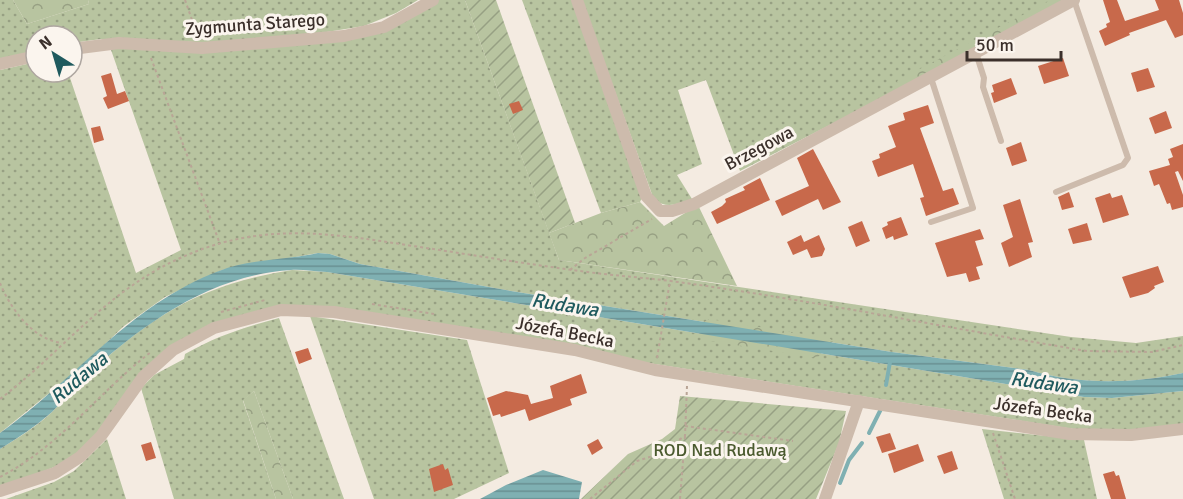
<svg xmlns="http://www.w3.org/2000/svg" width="1183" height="499" viewBox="0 0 1183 499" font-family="Signika,sans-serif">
	<defs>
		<pattern id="grass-dots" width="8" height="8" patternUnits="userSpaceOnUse" patternTransform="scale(1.5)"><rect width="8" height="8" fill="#b8c4a0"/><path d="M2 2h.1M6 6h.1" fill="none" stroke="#97a083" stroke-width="1.8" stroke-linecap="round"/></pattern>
		<pattern id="forest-crowns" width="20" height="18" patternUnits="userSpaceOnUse" patternTransform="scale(1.5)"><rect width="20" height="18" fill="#b8c4a0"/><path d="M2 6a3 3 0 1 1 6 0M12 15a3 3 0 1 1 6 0" fill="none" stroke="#97a083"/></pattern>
		<pattern id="garden-furrows" width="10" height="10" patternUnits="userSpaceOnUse" patternTransform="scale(1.5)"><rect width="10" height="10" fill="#b8c4a0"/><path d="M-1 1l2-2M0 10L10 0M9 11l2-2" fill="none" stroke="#97a083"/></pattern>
		<pattern id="water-rules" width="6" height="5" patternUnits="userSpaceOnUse" patternTransform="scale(1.5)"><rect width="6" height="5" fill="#7fb0b2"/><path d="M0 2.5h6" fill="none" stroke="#699091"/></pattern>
	</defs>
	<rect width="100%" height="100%" fill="#f4ebe1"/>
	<g fill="url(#grass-dots)">
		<path d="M 0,0 L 13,0 L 27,24 L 89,4 L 88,0 L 418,0 L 396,13 L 364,26 L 308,35 L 226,43 L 101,39 L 72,43 L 72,36 L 36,36 L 36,51 L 0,61 Z"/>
		<path d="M 438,0 L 465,0 L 559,260 L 1071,337 L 1136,343 L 1183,336 L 1183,373 C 1132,384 1079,385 1029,370 L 892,352 L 511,291 L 360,264 L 330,254 L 318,253 L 222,270 L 165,297 L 124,326 L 79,369 L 0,433 L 0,70 L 36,62 L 36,72 L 68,72 L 136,273 L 181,250 L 110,47 L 351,40 Z"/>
		<path d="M 522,0 L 572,0 L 643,195 L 640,202 L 601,213 Z"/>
		<path d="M 582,0 L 1074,0 L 740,171 L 706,80 L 678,90 L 702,164 L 677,175 L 692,199 C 677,204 668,209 654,200 Z"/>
		<path d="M 292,270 L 327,272 L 1084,397 L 1112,398 L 1183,391 L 1183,426 L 1093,432 L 287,307 L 175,347 L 94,440 L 70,461 L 0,488 L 0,449 C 18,438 37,426 52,412 C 64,400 74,386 87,375 C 153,315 202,284 292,270 Z"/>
		<path d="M 310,316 L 467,340 L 509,473 L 454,499 L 374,499 Z"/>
		<path d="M 279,318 L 344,499 L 293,499 L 254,391 L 243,401 L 276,499 L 174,499 L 141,388 L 154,375 L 184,359 L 185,354 C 216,336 245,327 279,318 Z"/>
		<path d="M 982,429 L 1084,440 L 1097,499 L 1004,499 Z"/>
		<path d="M 107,439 L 126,499 L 6,499 L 54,482 L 74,471 Z"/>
	</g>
	<g fill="url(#forest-crowns)">
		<path d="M 13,0 L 88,0 L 89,4 L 27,24 Z"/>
		<path d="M 1051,0 L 1059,0 L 1060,3 L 901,89 L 897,81 Z"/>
		<path d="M 640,202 L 664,226 L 698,205 L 737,286 L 559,260 L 549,233 L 601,213 Z"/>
		<path d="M 709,319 L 829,338 L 833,341 L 817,358 L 704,340 L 699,333 L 704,322 Z"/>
		<path d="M 254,391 L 293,499 L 276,499 L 243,400 Z"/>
	</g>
	<g fill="url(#garden-furrows)">
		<path d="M 465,0 L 496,0 L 575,223 L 549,233 Z"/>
		<path d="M 680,396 L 846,411 L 839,443 L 816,499 L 581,499 L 628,454 L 662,439 L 675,429 Z"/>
	</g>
	<g fill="url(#water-rules)">
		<path d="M 318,253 L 330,254 L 360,264 L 511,291 L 892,352 L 1029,370 C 1079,385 1132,384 1183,373 L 1183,391 L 1112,398 L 1084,397 L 327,272 C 315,272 302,269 291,270 C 211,275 144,323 87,375 C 74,386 64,400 52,412 C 36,426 18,438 0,449 L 0,433 C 76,379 129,305 219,271 C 250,259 286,260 318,253 Z"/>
		<path d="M 543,470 L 582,482 L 579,499 L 480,499 L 506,485 Z"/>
	</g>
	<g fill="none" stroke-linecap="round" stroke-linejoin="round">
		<g stroke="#7fb0b2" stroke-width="4">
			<path d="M 886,385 L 890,362"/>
			<path d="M 869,433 L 882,407"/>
			<path d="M 840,483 L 849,460 L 862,443"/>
		</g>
	</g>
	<g fill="#c8694b">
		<path d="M 1103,0 L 1117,0 L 1125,21 L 1159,10 L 1155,0 L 1179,0 L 1183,13 L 1183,35 L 1175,38 L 1166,20 L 1129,33 L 1130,35 L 1105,46 L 1099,31 L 1107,27 L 1106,24 L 1110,22 Z"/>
		<path d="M 1063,58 L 1069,76 L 1044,84 L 1038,66 Z"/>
		<path d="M 1148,68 L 1155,87 L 1137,92 L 1131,73 Z"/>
		<path d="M 111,73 L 117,94 L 125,91 L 129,101 L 108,109 L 103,98 L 107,96 L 101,76 Z"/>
		<path d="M 1011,78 L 1017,94 L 994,103 L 991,93 L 994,92 L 992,85 Z"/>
		<path d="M 519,101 L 523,110 L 513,114 L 509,104 Z"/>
		<path d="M 928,105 L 934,123 L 920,128 L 943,191 L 953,188 L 959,204 L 926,216 L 920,198 L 924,197 L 913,164 L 878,177 L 872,161 L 880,158 L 879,154 L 896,147 L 888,126 L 905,120 L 903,113 Z"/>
		<path d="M 1166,111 L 1172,128 L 1155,134 L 1149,118 Z"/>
		<path d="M 100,126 L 104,140 L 94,143 L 91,128 Z"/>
		<path d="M 1021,142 L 1027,161 L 1012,166 L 1006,148 Z"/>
		<path d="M 1183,144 L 1183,181 L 1178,171 L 1175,172 L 1183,195 L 1183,207 L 1172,210 L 1170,203 L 1167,204 L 1159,184 L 1154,186 L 1149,171 L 1170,165 L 1168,159 L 1173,157 L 1170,149 Z"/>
		<path d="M 813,149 L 841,202 L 823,210 L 818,199 L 782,216 L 775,201 L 809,186 L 797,158 Z"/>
		<path d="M 760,178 L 770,200 L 717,224 L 711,212 L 722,206 L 726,202 L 725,199 L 745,190 L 743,187 Z"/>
		<path d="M 1069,192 L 1074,207 L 1062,210 L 1058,197 Z"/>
		<path d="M 1110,193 L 1112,198 L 1122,195 L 1129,215 L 1103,223 L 1095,198 Z"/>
		<path d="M 1020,199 L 1033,242 L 1028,243 L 1032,257 L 1009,267 L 1001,243 L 1013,237 L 1003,205 Z"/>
		<path d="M 901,217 L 908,235 L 894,240 L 893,236 L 886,239 L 882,228 L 888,225 L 887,222 Z"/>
		<path d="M 862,221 L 870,241 L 856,247 L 848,227 Z"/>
		<path d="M 1087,223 L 1092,240 L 1073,244 L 1068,229 Z"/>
		<path d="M 980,229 L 984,239 L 975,241 L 983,265 L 976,267 L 980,279 L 969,282 L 966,273 L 947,277 L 935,243 Z"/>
		<path d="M 801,235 L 804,242 L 819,235 L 825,249 L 822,256 L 811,258 L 807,249 L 793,255 L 787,242 Z"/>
		<path d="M 1158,266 L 1164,282 L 1154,286 L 1155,288 L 1148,293 L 1130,298 L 1122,277 Z"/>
		<path d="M 308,348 L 312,359 L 299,364 L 295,352 Z"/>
		<path d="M 581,374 L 587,393 L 570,399 L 572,405 L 529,421 L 525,409 L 501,417 L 500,414 L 493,416 L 487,398 L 506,391 L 528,395 L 531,404 L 553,398 L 550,386 Z"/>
		<path d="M 890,433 L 896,449 L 882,453 L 876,437 Z"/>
		<path d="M 598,439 L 603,448 L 592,455 L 587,445 Z"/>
		<path d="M 151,442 L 156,458 L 146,461 L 141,445 Z"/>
		<path d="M 918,444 L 924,461 L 894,473 L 888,454 Z"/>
		<path d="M 952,451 L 958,469 L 944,474 L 937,456 Z"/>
		<path d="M 443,464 L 445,470 L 448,468 L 453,485 L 434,492 L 429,469 Z"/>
		<path d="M 1114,471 L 1116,476 L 1119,475 L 1126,499 L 1111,499 L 1103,474 Z"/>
	</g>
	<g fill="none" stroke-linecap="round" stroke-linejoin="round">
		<g stroke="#b9a596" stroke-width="2" stroke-dasharray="3 3" stroke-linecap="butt">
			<path d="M 185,0 L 197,34"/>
			<path d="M 151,58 L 220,244"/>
			<path d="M 570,270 L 585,258 L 652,219"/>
			<path d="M 0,283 C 10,308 33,340 62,343"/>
			<path d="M 372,304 L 434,314"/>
			<path d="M 221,312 L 265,300"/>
			<path d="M 657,358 L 670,281"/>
			<path d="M 0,399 C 67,348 109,286 192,253 C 268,222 336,234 413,246 C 467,254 520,263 573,270 C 606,275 638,277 671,281 C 810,300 948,328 1087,351 L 1152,352 L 1183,345"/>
			<path d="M 685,426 L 793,441"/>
			<path d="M 993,433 L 1015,499"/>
			<path d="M 0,477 C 59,447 100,391 151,352"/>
			<path d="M 590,499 L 637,461 L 656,455 L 685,436 L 687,386"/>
			<path d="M 680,499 L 685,436"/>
		</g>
		<g stroke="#cdbbac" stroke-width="6">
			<path d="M 976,53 L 984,78 L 983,87 L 1001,141"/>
			<path d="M 931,78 L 973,208 L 931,222"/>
			<path d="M 1056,192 L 1123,165 L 1128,158 L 1074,0"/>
		</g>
		<g stroke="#cdbbac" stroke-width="12">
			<path d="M 577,0 L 646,196 L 660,211 L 672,211 L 694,204 L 1074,0"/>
			<path d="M 72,49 L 119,43 L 202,48 L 344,36 L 384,27 L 433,0"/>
			<path d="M 0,64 L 36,56"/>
			<path d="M 0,491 L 55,473 L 80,457 L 101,436 L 143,377 L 173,350 L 214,328 L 281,310 L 334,312 L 575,350 L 655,370 L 1070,434 L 1131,435 L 1183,429"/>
			<path d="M 825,499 L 859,401"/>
		</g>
	</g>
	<g text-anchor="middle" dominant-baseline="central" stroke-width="6" stroke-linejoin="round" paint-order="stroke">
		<g font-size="18" fill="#3b302b" stroke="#fbf5ee">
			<text transform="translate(255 24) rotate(-4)">Zygmunta Starego</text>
			<text transform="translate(759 148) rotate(-28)">Brzegowa</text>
			<text transform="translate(565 332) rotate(11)">Józefa Becka</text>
			<text transform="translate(1043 410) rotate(8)">Józefa Becka</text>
		</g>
		<g font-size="18" fill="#4a5a2e" stroke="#fbf5ee">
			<text x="720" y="450">ROD Nad Rudawą</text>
		</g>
		<g font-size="20" font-style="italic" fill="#1f5a5e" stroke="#fbf5ee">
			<text transform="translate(565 305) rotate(9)">Rudawa</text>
			<text transform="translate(79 378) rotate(-40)">Rudawa</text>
			<text transform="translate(1044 383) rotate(8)">Rudawa</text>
		</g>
	</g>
	<g transform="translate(54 54) rotate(323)"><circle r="28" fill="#fbf5ee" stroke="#aea6a0" stroke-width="1.5"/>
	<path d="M0-4.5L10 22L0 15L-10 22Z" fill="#1f5a5e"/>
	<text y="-9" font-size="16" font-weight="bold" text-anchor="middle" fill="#3b302b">N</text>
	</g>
	<path d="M967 51v9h94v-9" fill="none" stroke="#3b302b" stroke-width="3"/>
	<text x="976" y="51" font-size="18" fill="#3b302b" stroke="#fbf5ee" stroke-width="4.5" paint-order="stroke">50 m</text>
</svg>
